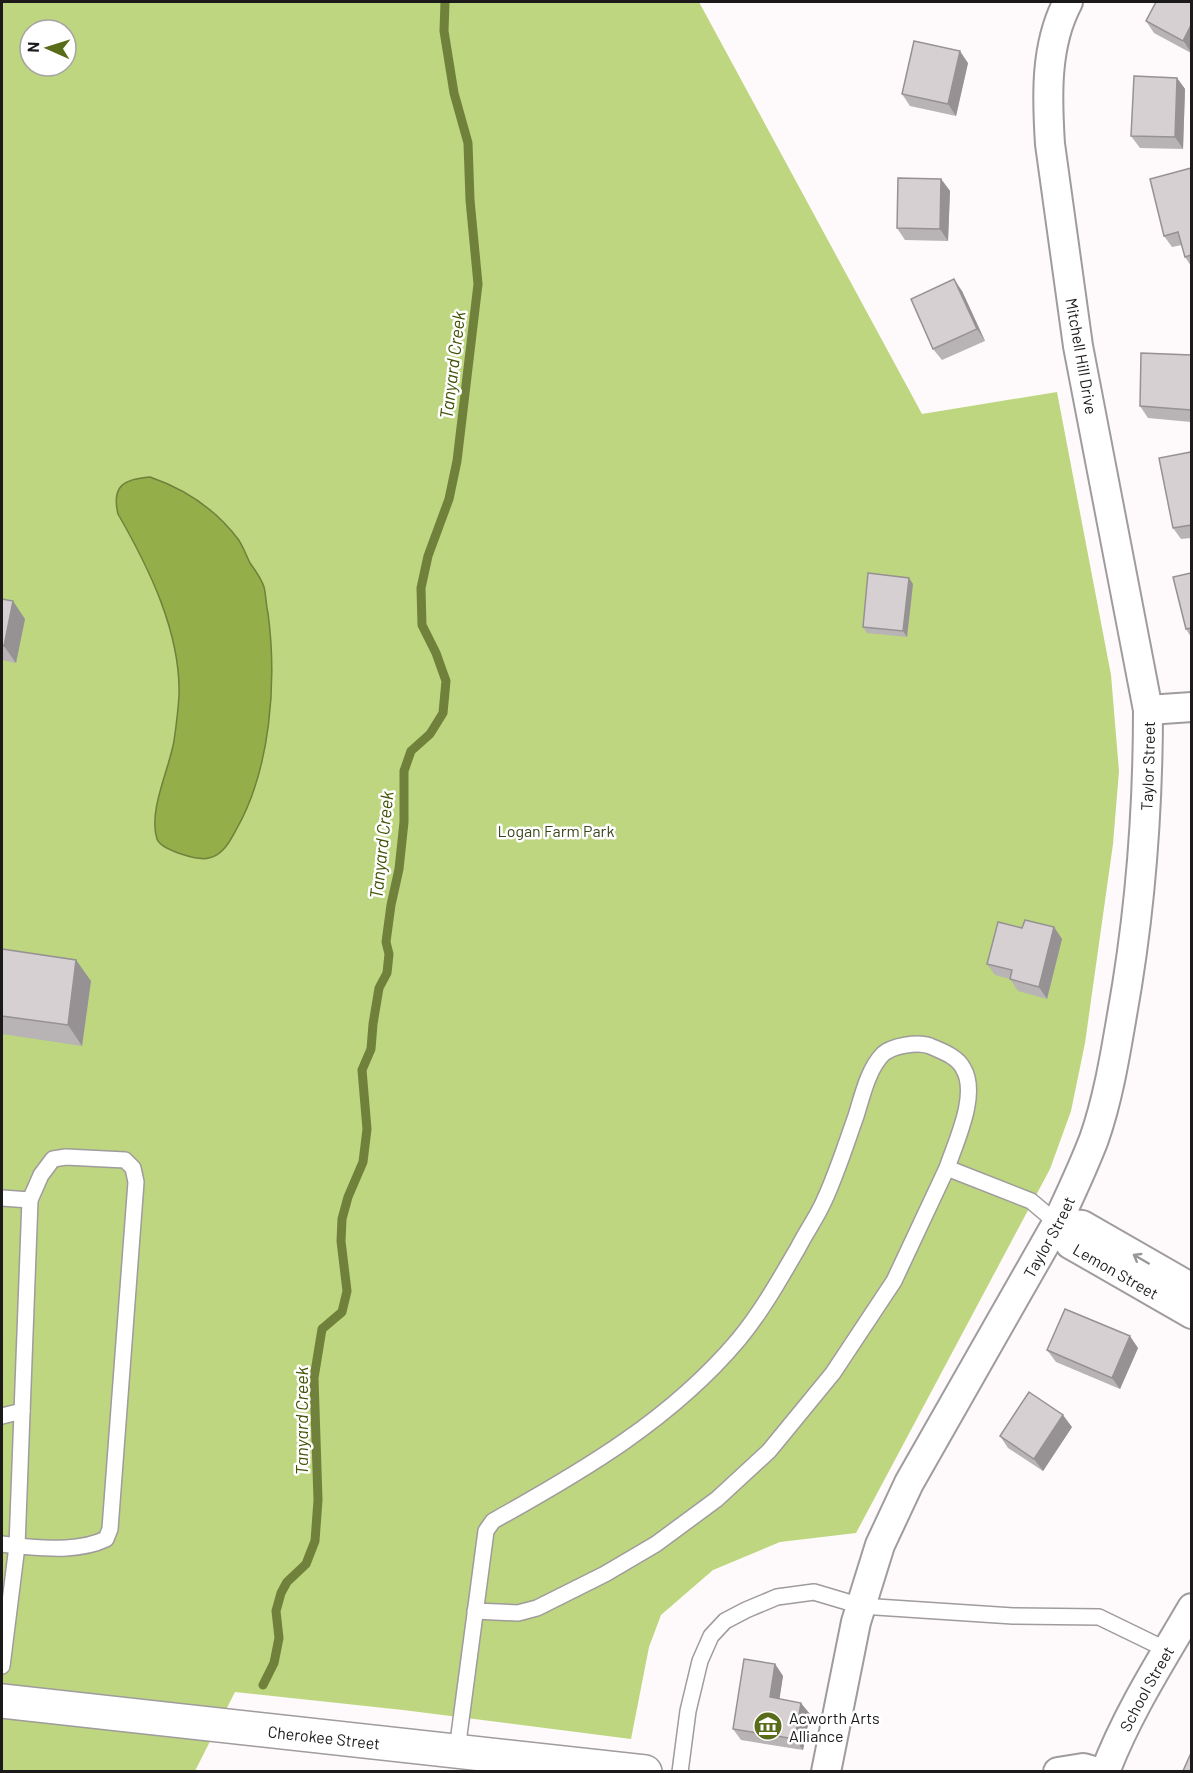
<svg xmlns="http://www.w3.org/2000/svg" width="1193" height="1773" viewBox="0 0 1193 1773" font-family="Barlow,sans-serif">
	<rect width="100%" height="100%" fill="#fef9fa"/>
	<path fill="#bdd67f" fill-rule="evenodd" d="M 2,2 L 699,2 L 922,414 L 1057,392 L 1111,675 L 1119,771 L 1113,844 L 1085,1043 L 1071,1111 L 1050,1169 L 856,1533 L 780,1542 L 713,1570 L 661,1615 L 649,1647 L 631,1739 L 403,1710 L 235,1692 L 195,1771 L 2,1772 ZM 30,30 L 66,30 L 66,66 L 30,66 Z"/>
	<path fill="#94ae4a" stroke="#70813b" stroke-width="1.5" d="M 150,477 C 185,489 216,510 238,539 C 243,546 246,555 250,563 C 255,570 261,578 264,587 C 266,595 266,605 268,613 C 277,681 271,769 236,830 C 230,841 223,855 209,858 C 198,861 161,850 157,839 C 148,811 169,770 174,741 C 176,727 178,711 179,696 C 181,633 149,568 118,514 C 111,485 125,479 150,477 Z"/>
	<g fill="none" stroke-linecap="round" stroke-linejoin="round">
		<path stroke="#70813b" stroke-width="9" d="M 263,1685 L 274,1663 L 279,1638 L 276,1611 L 281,1593 L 287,1582 L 306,1564 L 315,1541 L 318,1500 L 314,1378 L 322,1329 L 342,1312 L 347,1291 L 341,1241 L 342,1219 L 348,1197 L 363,1162 L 367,1129 L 362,1070 L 371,1049 L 373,1024 L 379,988 L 387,973 L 389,954 L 386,942 L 391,905 L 399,869 L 404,822 L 404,771 L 411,751 L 430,734 L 443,713 L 446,681 L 436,653 L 422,625 L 421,588 L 428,556 L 449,499 L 457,461 L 478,284 L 470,200 L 468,143 L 454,93 L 444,31 L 445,2"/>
		<g stroke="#a09b9c" stroke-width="18">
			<g id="service">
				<path d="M 2,1198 L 30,1200 L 41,1175 L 53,1159 L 66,1157 L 125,1160 L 133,1168 L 136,1182 L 110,1529 L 106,1539 C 78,1552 46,1548 17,1546 L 2,1666"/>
				<path d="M 2,1416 L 22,1411"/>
				<path d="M 2,1544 L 17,1546 L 30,1200"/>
				<path d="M 475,1611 L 518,1613 L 537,1608 L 605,1574 L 656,1544 L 717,1499 L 769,1451 L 833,1373 L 894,1281 L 947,1168"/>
				<path d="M 457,1750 L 486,1531 L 493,1521 C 583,1471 672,1419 739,1339 C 762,1311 780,1279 798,1248 C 806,1232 817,1217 824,1201 C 837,1173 846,1144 856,1116 C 862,1097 868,1069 883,1054 C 892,1046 918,1041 930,1046 C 941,1051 957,1056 963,1068 C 979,1094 956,1141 947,1168 L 1031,1201 L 1057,1223"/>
				<path d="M 680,1772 L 688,1711 L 700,1661 L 711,1636 L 725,1621 L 746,1610 L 777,1597 L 814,1592 L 861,1606 L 1013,1616 L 1099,1617 L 1167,1650"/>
			</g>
		</g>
		<g stroke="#a09b9c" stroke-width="32">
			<g id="minor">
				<path d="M 1148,710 L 1192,707"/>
				<path id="s1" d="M 1057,1223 L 1070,1244 L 1192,1314"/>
				<path d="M 1057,1223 L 1082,1225 L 1192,1288"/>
				<path id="s2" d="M 826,1772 L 856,1622 L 880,1545 L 909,1483 L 1057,1223 C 1070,1195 1083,1168 1094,1139 C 1108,1099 1115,1056 1122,1015 C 1140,915 1148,811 1148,710 L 1078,346 L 1050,144 C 1047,97 1045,45 1068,2"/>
				<path d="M 1058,1772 L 1083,1768 L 1097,1772"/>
				<path id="s3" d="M 1105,1772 C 1127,1714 1161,1661 1192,1608"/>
			</g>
		</g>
		<g stroke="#a09b9c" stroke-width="36">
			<g id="tertiary">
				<path id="s4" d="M 2,1701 L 645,1772"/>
			</g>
		</g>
		<use href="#service" stroke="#fff" stroke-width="15"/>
		<use href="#minor" stroke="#fff" stroke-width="28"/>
		<use href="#tertiary" stroke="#fff" stroke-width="33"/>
	</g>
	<g fill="#b8b3b5">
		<path d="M 1156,2 L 1191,53 L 1154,33 L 1146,21 Z"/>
		<path d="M 968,63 L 956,116 L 910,106 L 902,94 Z"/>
		<path d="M 1177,78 L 1185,89 L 1183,149 L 1140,148 L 1131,136 Z"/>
		<path d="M 1191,168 L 1191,266 L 1185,257 L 1182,245 L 1172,247 L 1164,236 Z"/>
		<path d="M 941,179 L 950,191 L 948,241 L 905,240 L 897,228 Z"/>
		<path d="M 962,291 L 985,341 L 942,360 L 933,349 Z"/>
		<path d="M 1191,355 L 1191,422 L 1148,418 L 1140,406 Z"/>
		<path d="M 1191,452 L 1191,538 L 1181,539 L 1173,528 Z"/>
		<path d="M 1191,573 L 1191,637 L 1186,629 Z"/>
		<path d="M 913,584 L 907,637 L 867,633 L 863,627 Z"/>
		<path d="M 2,599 L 25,619 L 16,663 L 2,660 Z"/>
		<path d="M 1054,927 L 1062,939 L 1047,999 L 1018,991 L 1010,979 L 995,975 L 987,964 Z"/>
		<path d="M 2,949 L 76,960 L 91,981 L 82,1046 L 2,1034 Z"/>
		<path d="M 1138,1348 L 1120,1389 L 1056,1362 L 1047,1350 Z"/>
		<path d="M 1072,1427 L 1043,1471 L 1008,1448 L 1000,1436 Z"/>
		<path d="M 775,1664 L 783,1676 L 779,1699 L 810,1714 L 803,1750 L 741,1740 L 733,1729 Z"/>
	</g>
	<g fill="#969293">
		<path d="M 1191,25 L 1191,53 L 1183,41 Z"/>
		<path d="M 960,51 L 968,63 L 956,116 L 948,104 Z"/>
		<path d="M 1177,78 L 1185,89 L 1183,149 L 1175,137 Z"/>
		<path d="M 941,179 L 950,191 L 948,241 L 940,229 Z"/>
		<path d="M 954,279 L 962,291 L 985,341 L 977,329 Z"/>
		<path d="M 909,578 L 913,584 L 907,637 L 903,631 Z"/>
		<path d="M 13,601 L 25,619 L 16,663 L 4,646 Z"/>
		<path d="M 1054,927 L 1062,939 L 1047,999 L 1039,987 Z"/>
		<path d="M 76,960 L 91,981 L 82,1046 L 68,1025 Z"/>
		<path d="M 1130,1336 L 1138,1348 L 1120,1389 L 1112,1378 Z"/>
		<path d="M 1063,1415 L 1072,1427 L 1043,1471 L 1034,1459 Z"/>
		<path d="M 775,1664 L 783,1676 L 778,1709 L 770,1697 Z"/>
		<path d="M 801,1703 L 810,1714 L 803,1750 L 795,1739 Z"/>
	</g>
	<g fill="#d6d0d2" stroke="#969293" stroke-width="1.5">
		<path d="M 1156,2 L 1191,2 L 1191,25 L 1183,41 L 1146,21 Z"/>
		<path d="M 914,41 L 960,51 L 948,104 L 902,94 Z"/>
		<path d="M 1134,76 L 1177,78 L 1175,137 L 1131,136 Z"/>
		<path d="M 1191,168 L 1191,255 L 1185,257 L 1178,232 L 1164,236 L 1150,179 Z"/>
		<path d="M 898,178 L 941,179 L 940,229 L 897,228 Z"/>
		<path d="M 954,279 L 977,329 L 933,349 L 911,299 Z"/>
		<path d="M 1141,353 L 1191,355 L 1191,410 L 1140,406 Z"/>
		<path d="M 1191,452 L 1191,525 L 1173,528 L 1159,458 Z"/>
		<path d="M 868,573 L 909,578 L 903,631 L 863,627 Z"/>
		<path d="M 1191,573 L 1191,628 L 1186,629 L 1173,577 Z"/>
		<path d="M 2,599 L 13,601 L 4,646 L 2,645 Z"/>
		<path d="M 1025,920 L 1054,927 L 1039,987 L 1010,979 L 1012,970 L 987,964 L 998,922 L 1022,928 Z"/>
		<path d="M 2,949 L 76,960 L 68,1025 L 2,1016 Z"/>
		<path d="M 1065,1309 L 1130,1336 L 1112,1378 L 1047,1350 Z"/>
		<path d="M 1029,1392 L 1063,1415 L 1034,1459 L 1000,1436 Z"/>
		<path d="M 744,1659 L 775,1664 L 770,1697 L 801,1703 L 795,1739 L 733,1729 Z"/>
		<path d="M 1191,1753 L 1191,1772 L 1185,1772 L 1183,1771 Z"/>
	</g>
	<defs><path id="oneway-shaft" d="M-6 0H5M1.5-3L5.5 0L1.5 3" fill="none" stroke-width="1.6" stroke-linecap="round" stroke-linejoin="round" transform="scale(1.5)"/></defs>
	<use stroke="#989898" href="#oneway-shaft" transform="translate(1141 1259) rotate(-150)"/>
	<defs>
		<g id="museum-disc" transform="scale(1.5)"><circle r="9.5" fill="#596c1a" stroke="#fff"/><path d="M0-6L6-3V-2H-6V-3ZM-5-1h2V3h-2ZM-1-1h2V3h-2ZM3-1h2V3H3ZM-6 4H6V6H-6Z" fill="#fff"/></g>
	</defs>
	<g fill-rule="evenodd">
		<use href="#museum-disc" x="768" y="1726"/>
	</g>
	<g text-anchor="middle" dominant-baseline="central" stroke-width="5" stroke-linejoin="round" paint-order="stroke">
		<g font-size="16" fill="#1b1919" stroke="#fff">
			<text transform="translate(1082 356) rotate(80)">Mitchell Hill Drive</text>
			<text stroke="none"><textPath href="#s2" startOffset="1071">Taylor Street</textPath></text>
			<text stroke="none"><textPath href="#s2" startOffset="585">Taylor Street</textPath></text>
			<text stroke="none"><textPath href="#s1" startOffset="78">Lemon Street</textPath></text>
			<text stroke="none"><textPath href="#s3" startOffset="93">School Street</textPath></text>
			<text stroke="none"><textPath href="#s4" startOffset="324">Cherokee Street</textPath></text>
		</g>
		<g font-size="16" fill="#3c481f" stroke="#fff">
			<text x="556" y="830">Logan Farm Park</text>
		</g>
		<g font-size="16" fill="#1b1919" stroke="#fff" text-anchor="start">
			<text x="789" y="1717">Acworth Arts<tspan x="789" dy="18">Alliance</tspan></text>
		</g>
		<g font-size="18" font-style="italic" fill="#425206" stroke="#fff">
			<text transform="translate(452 365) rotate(-83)">Tanyard Creek</text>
			<text transform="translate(381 845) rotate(-84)">Tanyard Creek</text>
			<text transform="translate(301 1421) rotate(-90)">Tanyard Creek</text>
		</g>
	</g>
	<rect width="1193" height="1773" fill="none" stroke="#1b1919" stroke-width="6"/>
	<g transform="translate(48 48) rotate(273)"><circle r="28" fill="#ffffff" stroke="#a4a3a3" stroke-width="1.5"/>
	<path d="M0-4.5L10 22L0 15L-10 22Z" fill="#596c1a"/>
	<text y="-9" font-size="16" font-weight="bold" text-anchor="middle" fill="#1b1919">N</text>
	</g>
</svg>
